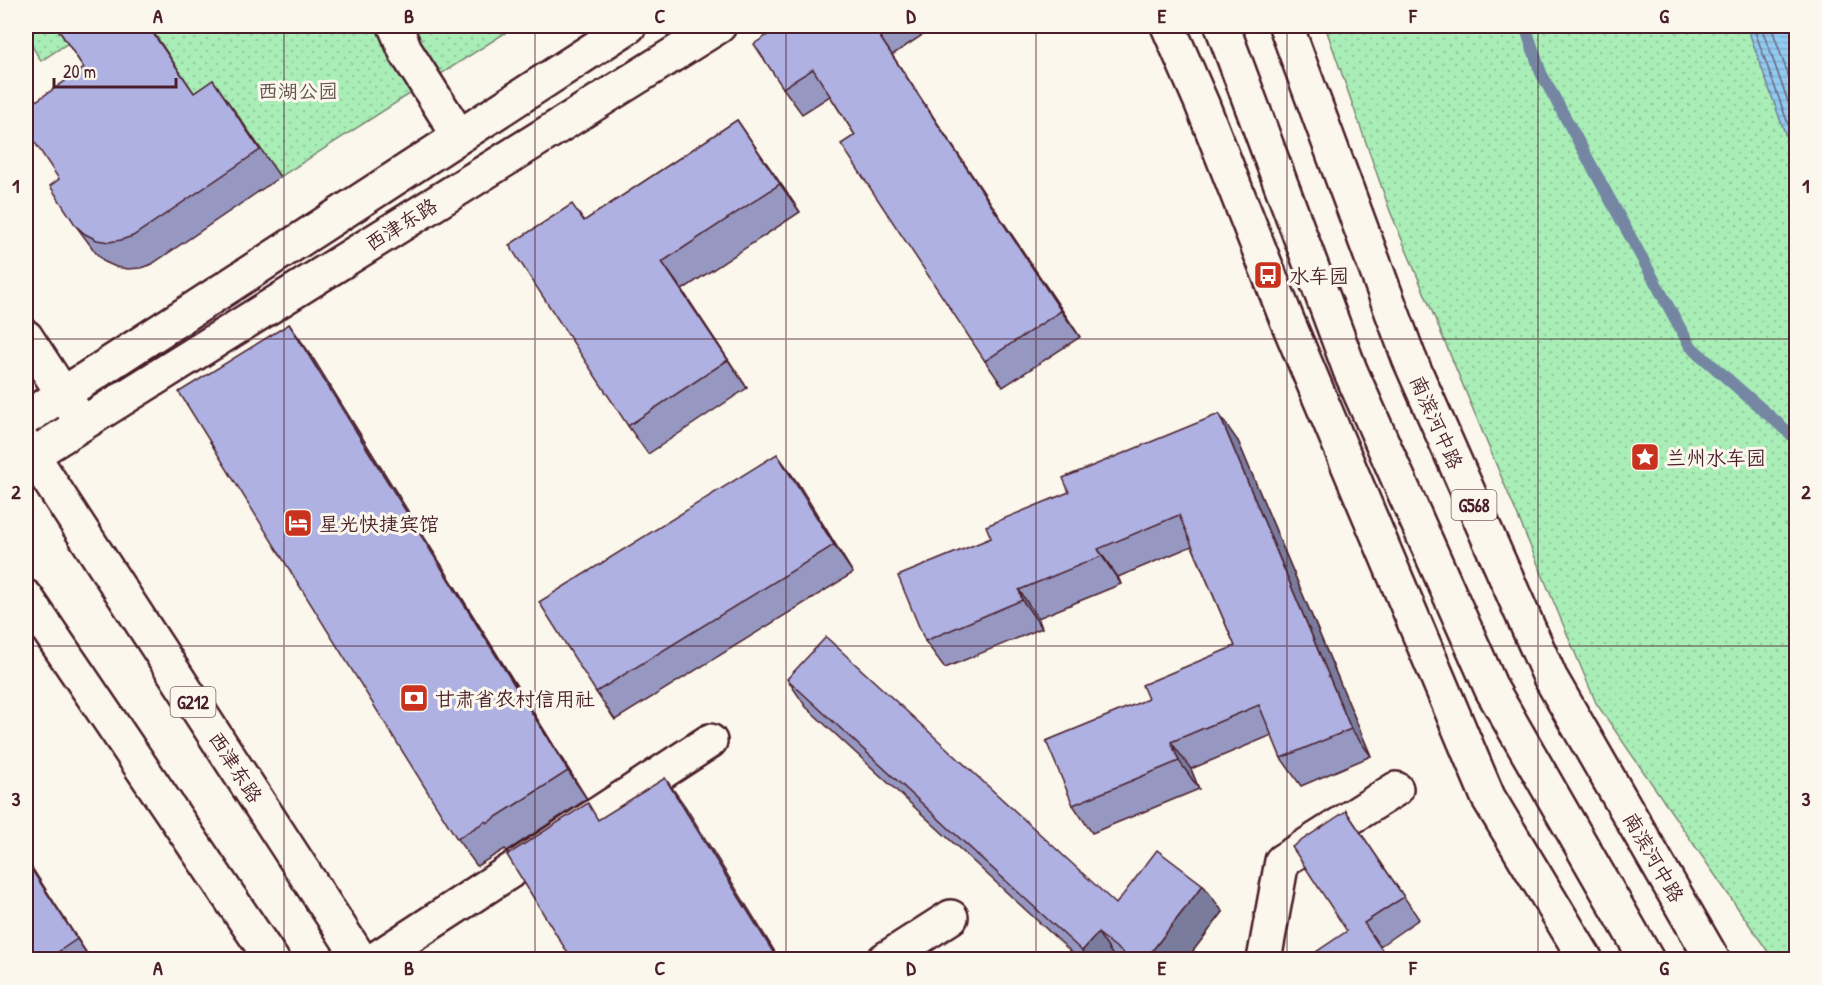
<svg xmlns="http://www.w3.org/2000/svg" width="1822" height="985" viewBox="0 0 1822 985" font-family="'Patrick Hand','LXGW WenKai TC',sans-serif">
	<defs>
		<pattern id="park-dots" width="8" height="8" patternUnits="userSpaceOnUse" patternTransform="scale(1.5)"><rect width="8" height="8" fill="#a9edb7"/><path d="M2 2h.1M6 6h.1" fill="none" stroke="#93cb9e" stroke-width="1.8" stroke-linecap="round"/></pattern>
		<pattern id="water-rules" width="6" height="5" patternUnits="userSpaceOnUse" patternTransform="scale(1.5)"><rect width="6" height="5" fill="#92cbf1"/><path d="M0 2.5h6" fill="none" stroke="#7faecf"/></pattern>
	</defs>
	<rect width="100%" height="100%" fill="#fbf7ec"/>
	<filter id="ink" filterUnits="userSpaceOnUse"><feTurbulence type="fractalNoise" baseFrequency=".0167" numOctaves="2"/><feDisplacementMap in="SourceGraphic" scale="12" xChannelSelector="R" yChannelSelector="G"/><feConvolveMatrix kernelMatrix="1 2 1 2 8 2 1 2 1" color-interpolation-filters="sRGB"/></filter>
	<g filter="url(#ink)">
		<g fill="url(#park-dots)" stroke="#7a8671" stroke-width="1.5">
			<path d="M 26,26 L 94,26 L 41,61 L 26,36 Z"/>
			<path d="M 149,26 L 516,26 L 280,177 L 233,108 L 213,121 Z"/>
			<path d="M 1325,26 L 1747,26 L 1796,164 L 1796,959 L 1773,959 L 1596,703 L 1390,211 Z"/>
		</g>
		<path fill="url(#water-rules)" stroke="#7586a2" stroke-width="1.5" d="M 1747,26 L 1796,26 L 1796,164 Z"/>
		<g fill="none" stroke-linecap="round" stroke-linejoin="round">
			<g stroke="#67647a" stroke-width="1.5">
				<path d="M 1753,26 L 1796,146"/>
				<path d="M 1761,26 L 1796,124"/>
				<path d="M 1771,26 L 1796,98"/>
			</g>
			<path stroke="#7586a2" stroke-width="12" d="M 1525,26 L 1541,73 L 1690,346 L 1796,439"/>
			<g stroke="#4a1f2b" stroke-width="38">
				<g id="minor">
					<path d="M 395,26 L 406,52 L 459,136"/>
					<path d="M 1168,26 L 1202,104 L 1287,320 L 1488,797 L 1586,960"/>
					<path d="M 26,337 L 82,423"/>
					<path d="M 374,960 L 710,741"/>
					<path d="M 884,960 L 951,917"/>
					<path d="M 1264,960 L 1282,861 L 1396,789"/>
				</g>
			</g>
			<g stroke="#4a1f2b" stroke-width="38">
				<g id="major">
					<path d="M 26,418 L 629,26"/>
					<path d="M 26,445 L 361,960"/>
					<path d="M 26,459 L 719,26"/>
					<path d="M 26,597 L 272,960"/>
				</g>
			</g>
			<g stroke="#4a1f2b" stroke-width="38">
				<g id="highway">
					<path d="M 1222,26 L 1350,370 L 1492,690 L 1647,960"/>
					<path d="M 1286,26 L 1409,358 L 1550,677 L 1713,960"/>
				</g>
			</g>
			<use href="#minor" stroke="#fbf7ec" stroke-width="33"/>
			<use href="#major" stroke="#fbf7ec" stroke-width="33"/>
			<use href="#highway" stroke="#fbf7ec" stroke-width="33"/>
		</g>
		<g fill="#9698c2" stroke="#4a1f2b" stroke-width="1.5">
			<path d="M 56,26 L 149,26 L 194,93 L 213,80 L 280,177 L 152,264 L 141,268 L 128,269 L 116,267 L 105,262 L 96,253 L 76,226 L 59,179 L 84,68 Z"/>
			<path d="M 801,26 L 936,26 L 892,55 L 1080,337 L 1003,387 L 985,361 L 855,135 L 830,96 L 802,114 L 783,88 L 789,33 Z"/>
			<path d="M 737,120 L 800,212 L 682,290 L 747,388 L 648,454 L 628,426 L 584,221 Z"/>
			<path d="M 309,352 L 587,799 L 507,851 L 505,849 L 477,866 L 457,839 Z"/>
			<path d="M 1238,441 L 1371,756 L 1301,786 L 1281,758 L 1272,735 L 1191,769 L 1199,789 L 1092,833 L 1073,805 L 1148,699 L 1235,646 L 1192,546 L 1118,577 L 1121,584 L 1038,618 L 1042,628 L 945,668 L 925,641 Z"/>
			<path d="M 797,482 L 853,573 L 615,720 L 596,692 Z"/>
			<path d="M 787,679 L 1116,904 L 1223,912 L 1186,960 L 1080,960 L 806,707 Z"/>
			<path d="M 1346,811 L 1419,919 L 1380,946 L 1347,931 Z"/>
			<path d="M 26,859 L 91,960 L 26,960 Z"/>
		</g>
		<g fill="#7a7c9e" stroke="#4a1f2b" stroke-width="1.5">
			<path d="M 874,28 L 1080,337 L 1061,311 Z"/>
			<path d="M 737,120 L 756,148 L 800,212 L 780,184 Z"/>
			<path d="M 662,262 L 682,290 L 747,388 L 728,360 Z"/>
			<path d="M 289,324 L 309,352 L 587,799 L 568,771 Z"/>
			<path d="M 1219,414 L 1238,441 L 1371,756 L 1351,729 Z"/>
			<path d="M 777,454 L 797,482 L 853,573 L 834,545 Z"/>
			<path d="M 1098,549 L 1118,577 L 1121,584 L 1102,556 Z"/>
			<path d="M 1019,590 L 1038,618 L 1042,628 L 1022,600 Z"/>
			<path d="M 1171,742 L 1191,769 L 1199,789 L 1179,761 Z"/>
			<path d="M 665,778 L 685,806 L 780,960 L 778,960 Z"/>
			<path d="M 26,859 L 91,960 L 77,939 L 26,861 Z"/>
			<path d="M 1203,885 L 1223,912 L 1186,960 L 1145,960 Z"/>
			<path d="M 1098,933 L 1116,960 L 1088,960 L 1082,951 Z"/>
		</g>
		<g fill="#aeb1e2" stroke="#4a1f2b" stroke-width="1.5">
			<path d="M 56,26 L 148,26 L 194,93 L 213,80 L 260,150 L 133,236 L 121,240 L 109,242 L 97,240 L 85,234 L 76,226 L 50,186 L 59,179 L 26,129 L 26,108 L 84,68 Z"/>
			<path d="M 781,26 L 784,26 L 789,33 L 801,26 L 878,26 L 874,28 L 1061,311 L 985,361 L 841,144 L 855,135 L 813,69 L 783,88 L 754,44 Z"/>
			<path d="M 737,120 L 780,184 L 662,262 L 728,360 L 628,426 L 509,245 L 572,204 L 584,221 Z"/>
			<path d="M 289,324 L 568,771 L 487,823 L 486,821 L 457,839 L 179,392 Z"/>
			<path d="M 1219,414 L 1351,729 L 1281,758 L 1259,705 L 1171,742 L 1179,761 L 1073,805 L 1046,741 L 1148,699 L 1142,685 L 1235,646 L 1179,515 L 1098,549 L 1102,556 L 1019,590 L 1022,600 L 925,641 L 898,576 L 991,538 L 986,526 L 1069,492 L 1063,478 Z"/>
			<path d="M 777,454 L 834,545 L 596,692 L 539,602 Z"/>
			<path d="M 826,637 L 1116,904 L 1157,850 L 1203,885 L 1145,960 L 1132,960 L 1098,933 L 1082,951 L 787,679 Z"/>
			<path d="M 665,778 L 778,960 L 572,960 L 507,855 L 588,803 L 598,820 Z"/>
			<path d="M 1346,811 L 1404,897 L 1364,923 L 1389,960 L 1304,960 L 1347,931 L 1292,847 Z"/>
			<path d="M 26,861 L 77,939 L 46,960 L 26,960 Z"/>
		</g>
	</g>
	<path fill="none" stroke="#4a1f2b" stroke-width="1.5" stroke-opacity="0.55" d="M 284,26 L 284,960M 535,26 L 535,960M 786,26 L 786,960M 1036,26 L 1036,960M 1287,26 L 1287,960M 1538,26 L 1538,960M 26,339 L 1796,339M 26,646 L 1796,646"/>
	<defs>
		<g id="bus-square" transform="scale(1.5)"><rect x="-9" y="-9" width="18" height="18" rx="4" fill="#c8321e" stroke="#fbf7ec"/><path d="M-5-6H5V4H4V6H2V4H-2V6H-4V4H-5ZM-3.5-4V0h7V-4ZM-3.5 1.2v1.5H-2V1.2ZM2 1.2v1.5H3.5V1.2Z" fill="#fff"/></g>
		<g id="sight-square" transform="scale(1.5)"><rect x="-9" y="-9" width="18" height="18" rx="4" fill="#c8321e" stroke="#fbf7ec"/><path d="M0-6L1.8-2.2L6-1.7L2.9 1.2L3.7 5.4L0 3.3L-3.7 5.4L-2.9 1.2L-6-1.7L-1.8-2.2Z" fill="#fff"/></g>
		<g id="hotel-square" transform="scale(1.5)"><rect x="-9" y="-9" width="18" height="18" rx="4" fill="#c8321e" stroke="#fbf7ec"/><path d="M-6-4.5h1.5V1H6V5H4.5V3h-9V5H-6ZM-4 0a1.8 1.8 0 1 1 3.6 0ZM.5 0V-2.5h3Q6-2.5 6 0Z" fill="#fff"/></g>
		<g id="bank-square" transform="scale(1.5)"><rect x="-9" y="-9" width="18" height="18" rx="4" fill="#c8321e" stroke="#fbf7ec"/><path d="M-6-4H6V4H-6ZM0-2.3a2.3 2.3 0 1 0 0 4.6a2.3 2.3 0 1 0 0-4.6Z" fill="#fff"/></g>
	</defs>
	<g fill-rule="evenodd">
		<use href="#bus-square" x="1268" y="275"/>
		<use href="#sight-square" x="1645" y="457"/>
		<use href="#hotel-square" x="298" y="523"/>
		<use href="#bank-square" x="414" y="698"/>
	</g>
	<g text-anchor="middle" dominant-baseline="central" stroke-width="6" stroke-linejoin="round" paint-order="stroke">
		<g fill="#fbf7ec" stroke="#7f6065" stroke-width="1.5">
			<rect x="1451.5" y="490" width="45" height="30" rx="4.5"/>
			<rect x="170.5" y="687" width="45" height="30" rx="4.5"/>
		</g>
		<g font-size="18" font-weight="bold" fill="#4a1f2b">
			<text x="1474" y="505">G568</text>
			<text x="193" y="702">G212</text>
		</g>
		<g font-size="20" fill="#62524e" stroke="#fbf7ec">
			<text x="298" y="90">西湖公园</text>
		</g>
		<g font-size="20" fill="#4a1f2b" stroke="#fbf7ec">
			<text transform="translate(401 224) rotate(-32)">西津东路</text>
			<text transform="translate(1437 422) rotate(66)">南滨河中路</text>
			<text transform="translate(236 767) rotate(57)">西津东路</text>
			<text transform="translate(1654 857) rotate(60)">南滨河中路</text>
		</g>
		<g font-size="20" fill="#4a1f2b" stroke="#fbf7ec" text-anchor="start">
			<text x="1289" y="275">水车园</text>
			<text x="1666" y="457">兰州水车园</text>
			<text x="319" y="523">星光快捷宾馆</text>
			<text x="435" y="698">甘肃省农村信用社</text>
		</g>
	</g>
	<rect width="1822" height="985" fill="none" stroke="#fbf7ec" stroke-width="66"/>
	<path d="M54 78v9h122v-9" fill="none" stroke="#4a1f2b" stroke-width="3"/>
	<text x="63" y="78" font-size="18" fill="#4a1f2b" stroke="#fbf7ec" stroke-width="4.5" paint-order="stroke">20 m</text>
	<rect x="33" y="33" width="1756" height="919" fill="none" stroke="#4a1f2b" stroke-width="2"/>
	<g font-size="20" text-anchor="middle" font-weight="bold" fill="#4a1f2b">
		<text x="158" y="23">A</text>
		<text x="409" y="23">B</text>
		<text x="660" y="23">C</text>
		<text x="911" y="23">D</text>
		<text x="1162" y="23">E</text>
		<text x="1413" y="23">F</text>
		<text x="1664" y="23">G</text>
		<text x="16" y="193">1</text>
		<text x="1806" y="193">1</text>
		<text x="16" y="499">2</text>
		<text x="1806" y="499">2</text>
		<text x="16" y="806">3</text>
		<text x="1806" y="806">3</text>
		<text x="158" y="975">A</text>
		<text x="409" y="975">B</text>
		<text x="660" y="975">C</text>
		<text x="911" y="975">D</text>
		<text x="1162" y="975">E</text>
		<text x="1413" y="975">F</text>
		<text x="1664" y="975">G</text>
	</g>
</svg>
